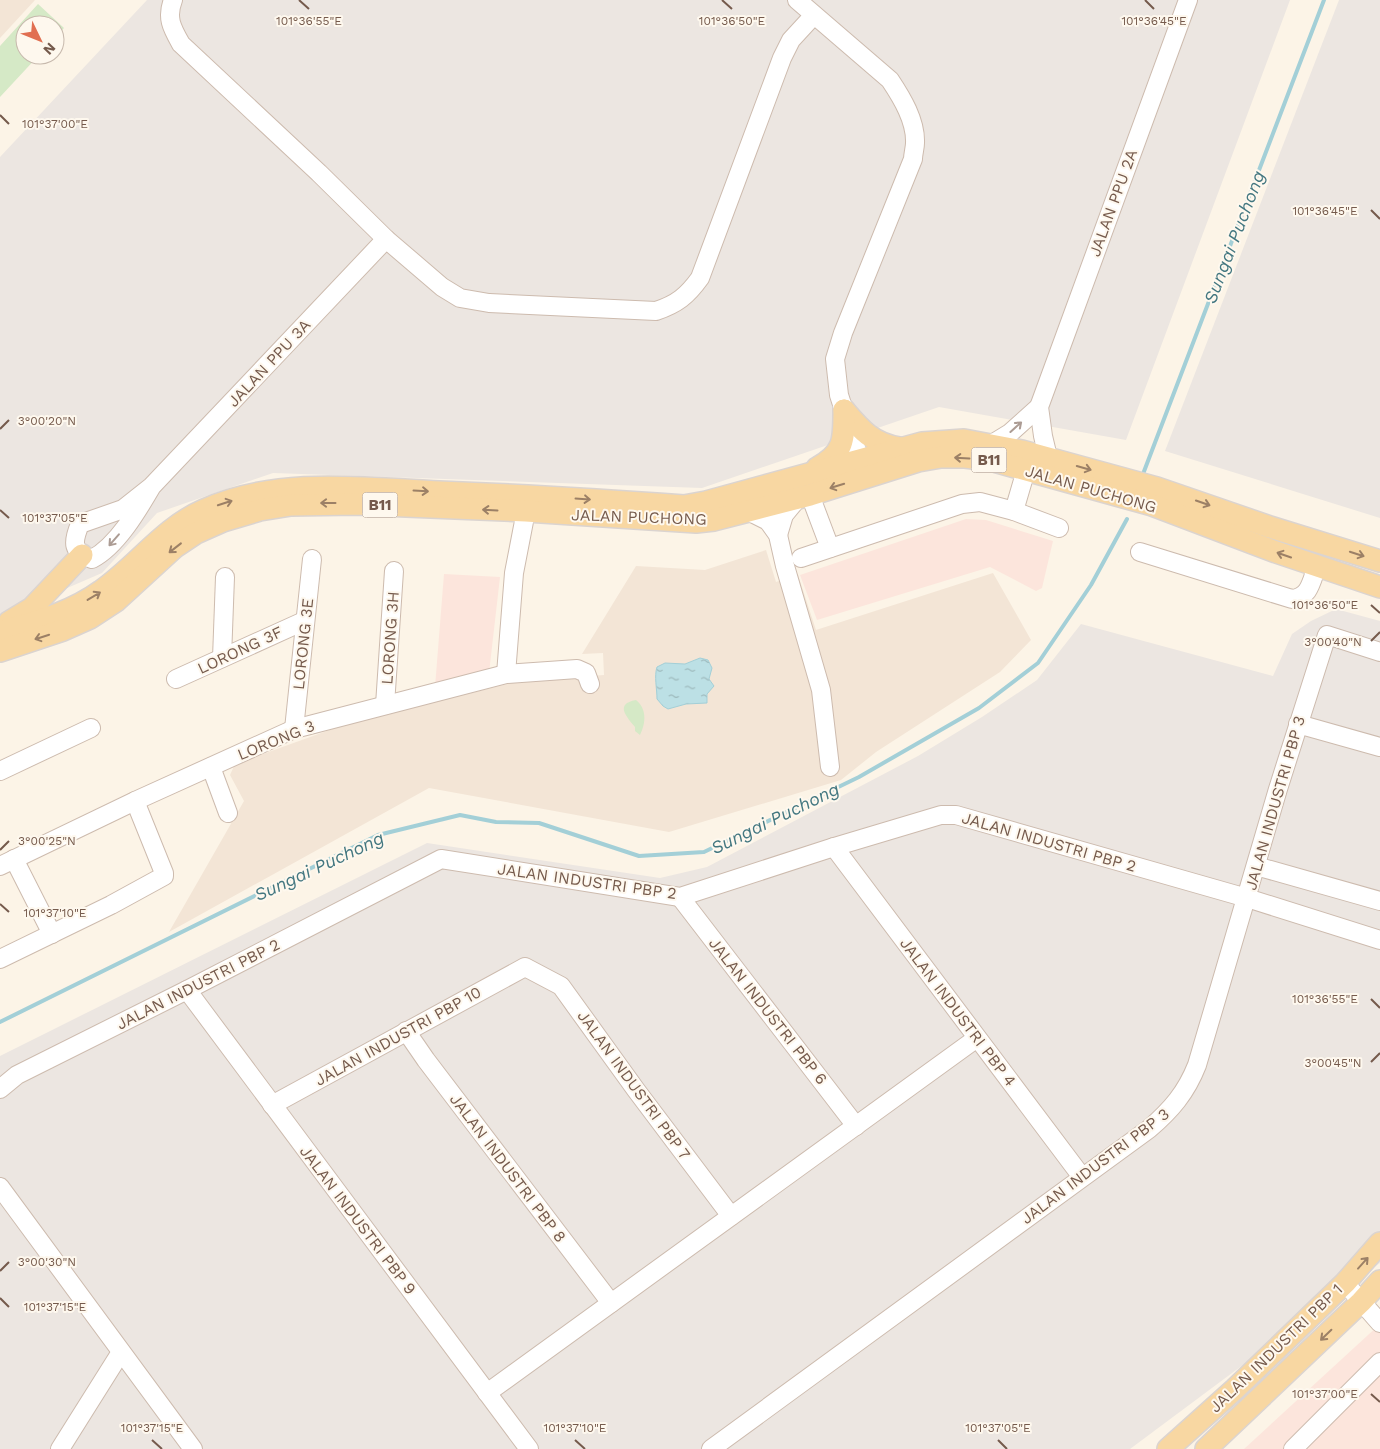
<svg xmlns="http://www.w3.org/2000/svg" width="1380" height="1449" viewBox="0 0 1380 1449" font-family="'Work Sans',sans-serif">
	<defs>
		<pattern id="water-ripples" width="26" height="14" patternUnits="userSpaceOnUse" patternTransform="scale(1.25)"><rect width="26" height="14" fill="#bce0e5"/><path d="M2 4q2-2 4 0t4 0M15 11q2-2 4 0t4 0" fill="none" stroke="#9db9bc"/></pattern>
	</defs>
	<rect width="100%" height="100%" fill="#fcf4e7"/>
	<g fill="#f3e5d6">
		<path d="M 0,0 L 35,0 L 0,38 Z"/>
		<path d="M 766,550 L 776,582 L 798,575 L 816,630 L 993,573 L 1031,640 L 1000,672 L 876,752 L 841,780 L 669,832 L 429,788 L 169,932 L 244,801 L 230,775 L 235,764 L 349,723 L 520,681 L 604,675 L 603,653 L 582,654 L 636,566 L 705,570 Z"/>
	</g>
	<g fill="#fce5dc">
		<path d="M 966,519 L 986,520 L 1053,541 L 1042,588 L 1036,591 L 990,567 L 817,620 L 800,575 Z"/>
		<path d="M 444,574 L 500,577 L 489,673 L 435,687 Z"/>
		<path d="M 1380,1324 L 1380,1449 L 1244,1449 Z"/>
	</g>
	<g fill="#ece6e1">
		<path d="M 147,0 L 1290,0 L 1126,440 L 939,407 L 702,488 L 273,473 L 157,513 L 102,573 L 0,617 L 0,157 Z"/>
		<path d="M 1339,0 L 1380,0 L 1380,518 L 1165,451 Z"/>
		<path d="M 1336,609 L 1380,621 L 1380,1263 L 1130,1449 L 0,1449 L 0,1056 L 427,843 L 660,878 L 707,867 L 918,756 L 982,717 L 1037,680 L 1081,624 L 1273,676 L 1292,634 L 1311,621 Z"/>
	</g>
	<g fill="#d5e9c6">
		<path d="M 38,4 L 64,28 L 55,37 L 55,25 L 25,25 L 25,55 L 39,55 L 0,97 L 0,46 Z"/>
		<path d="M 636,700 C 647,709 646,723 640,735 L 635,731 L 635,727 C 627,717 614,704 636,700 Z"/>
	</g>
	<path fill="url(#water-ripples)" stroke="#a3cfd7" d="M 700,658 L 708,660 L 712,668 L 709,679 L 714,686 L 707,694 L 707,703 L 686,704 L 668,709 L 663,706 L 657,699 C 657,689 654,676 657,667 L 665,663 L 685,664 Z"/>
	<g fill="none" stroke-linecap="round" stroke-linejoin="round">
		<g stroke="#a3cfd7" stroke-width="4">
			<path d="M 1143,474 L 1324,0"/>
			<path d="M 0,1022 L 378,835 L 460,815 L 496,822 L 539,823 L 639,856 L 704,852 L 859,777 L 979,708 L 1038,663 L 1091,585 L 1127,519"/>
		</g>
		<g stroke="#cdbbae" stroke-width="20">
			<g id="minor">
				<path d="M 173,0 C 166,18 172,28 181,44 L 319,173 L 386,239 L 442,287 L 460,298 L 489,303 L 656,311 C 677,304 687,296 700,278 L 782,58 L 791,40 L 814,15"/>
				<path d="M 797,0 L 890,80 C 902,98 916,121 915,143 C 915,148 913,154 913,159 L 843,333 L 835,359 L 839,395 L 864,473"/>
				<path d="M 992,444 L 1010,433 L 1039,407"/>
				<path d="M 1048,457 L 1043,436 L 1039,407 L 1188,0"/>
				<path d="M 152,486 C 138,510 117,546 92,559 C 72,552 72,543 80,524 L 123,509 L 152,486 L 386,239"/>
				<path d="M 810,495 L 830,548"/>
				<path d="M 748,511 L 768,521 L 778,535 L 785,566 L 821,690 L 830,767"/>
				<path d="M 1014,511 L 1026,470"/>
				<path d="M 778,535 L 784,515 L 798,498"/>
				<path d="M 1140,552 L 1292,599 C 1310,597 1311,582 1317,566"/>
				<path d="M 801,558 L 962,504 L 980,502 L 1014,511 L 1059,528"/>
				<path d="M 222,658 L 225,577"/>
				<path d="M 506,674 L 514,573 L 526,511"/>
				<path d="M 176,679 L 304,621"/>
				<path d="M 385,705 L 394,571"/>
				<path d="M 1298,724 L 1380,747"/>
				<path d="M 294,729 L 312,559"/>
				<path d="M 211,767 L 228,813"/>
				<path d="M 0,771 L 91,728"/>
				<path d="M 834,847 L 1082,1177"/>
				<path d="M 14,859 L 52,934"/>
				<path d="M 0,866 L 135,801 L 294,729 L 306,726 L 506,674 L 577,669 L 586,673 L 590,684"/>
				<path d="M 1256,866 L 1380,901"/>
				<path d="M 680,897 L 856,1126"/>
				<path d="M 0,959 L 111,905 L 164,876 L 164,873 L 135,801"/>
				<path d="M 187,990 L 529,1449"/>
				<path d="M 406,1031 L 426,1060 L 611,1303"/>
				<path d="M 0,1089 L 17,1075 L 187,990 L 441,859 L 680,897 L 834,847 L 941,815 L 956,815 L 1247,898 L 1380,940"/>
				<path d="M 272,1105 L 525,967 L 561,986 L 636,1090 L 731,1216"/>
				<path d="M 0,1187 L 193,1449"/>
				<path d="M 1345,1283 L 1380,1323"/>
				<path d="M 487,1393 L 977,1038"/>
				<path d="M 60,1449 L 121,1352"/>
				<path d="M 711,1449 L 1149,1129 C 1171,1110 1186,1093 1197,1065 L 1278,789 L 1327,635 L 1380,652"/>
				<path d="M 1293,1449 L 1380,1362"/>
			</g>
		</g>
		<g stroke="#dbd4d0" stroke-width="24">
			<g id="major">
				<path d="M 844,410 C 861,430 873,444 900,448"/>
				<path d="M 817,468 C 845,453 844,439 844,410"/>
				<path d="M 9,622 L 32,608 L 82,555"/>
				<path d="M 0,632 C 35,622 71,613 101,591 C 137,566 163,528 204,510 C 277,477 362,488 439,492 C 521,495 602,500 684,506 L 706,502 L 922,443 L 964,440 L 1022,451 L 1157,488 L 1270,527 L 1380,561"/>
				<path d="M 0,651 L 63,630 L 90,618 L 116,601 L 175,547 L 196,533 L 223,521 L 260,510 L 291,505 L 357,504 L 526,511 L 696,522 L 714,520 L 810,495 L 918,461 L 941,457 L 965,457 L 990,460 L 1152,505 L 1276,552 L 1380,587"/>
				<path d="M 1168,1449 L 1235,1389 L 1345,1283 L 1380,1243"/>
				<path d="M 1206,1449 L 1361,1302 L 1380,1281"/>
			</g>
		</g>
		<use href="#minor" stroke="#fff" stroke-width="18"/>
		<use href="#major" stroke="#f8d7a2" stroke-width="21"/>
	</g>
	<defs><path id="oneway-shaft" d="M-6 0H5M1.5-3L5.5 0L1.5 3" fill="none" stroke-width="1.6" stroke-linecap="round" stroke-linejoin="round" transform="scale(1.25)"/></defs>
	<g stroke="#ac9c94">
		<use href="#oneway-shaft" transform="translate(1016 427) rotate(-42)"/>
		<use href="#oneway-shaft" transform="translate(114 540) rotate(131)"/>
	</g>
	<g stroke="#9c8066">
		<use href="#oneway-shaft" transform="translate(962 458) rotate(-177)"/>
		<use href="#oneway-shaft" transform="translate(1084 468) rotate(16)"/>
		<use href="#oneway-shaft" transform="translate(837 486) rotate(163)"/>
		<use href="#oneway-shaft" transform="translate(421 491) rotate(3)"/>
		<use href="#oneway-shaft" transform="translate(583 499) rotate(4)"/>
		<use href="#oneway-shaft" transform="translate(225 503) rotate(-18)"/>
		<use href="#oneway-shaft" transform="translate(328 503) rotate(180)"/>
		<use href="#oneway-shaft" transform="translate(1203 503) rotate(19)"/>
		<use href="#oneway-shaft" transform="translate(490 510) rotate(-177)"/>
		<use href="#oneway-shaft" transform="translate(175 548) rotate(142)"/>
		<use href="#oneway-shaft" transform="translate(1357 554) rotate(18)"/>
		<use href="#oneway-shaft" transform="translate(1284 555) rotate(-161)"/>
		<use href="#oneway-shaft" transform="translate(94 596) rotate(-31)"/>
		<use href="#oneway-shaft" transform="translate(42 637) rotate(162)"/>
		<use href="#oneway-shaft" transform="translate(1363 1263) rotate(-48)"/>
		<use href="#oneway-shaft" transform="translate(1326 1335) rotate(136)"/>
	</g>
	<path fill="none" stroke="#755a4c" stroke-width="2" d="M 299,0 L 309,9M 722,0 L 732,9M 1145,0 L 1154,9M 0,115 L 9,124M 1371,210 L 1380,219M 0,429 L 9,420M 0,510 L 9,518M 1371,605 L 1380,613M 1371,641 L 1380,632M 0,850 L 9,841M 0,904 L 9,912M 1371,999 L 1380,1008M 1371,1062 L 1380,1053M 0,1271 L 9,1262M 0,1298 L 9,1307M 1371,1394 L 1380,1402M 152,1440 L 162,1449M 575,1440 L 585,1449M 998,1440 L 1007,1449"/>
	<g text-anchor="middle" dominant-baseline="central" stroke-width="4" stroke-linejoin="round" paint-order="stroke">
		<g fill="#fef8ee" stroke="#9e897d" stroke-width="1">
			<rect x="971.5" y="447.5" width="35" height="25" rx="4"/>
			<rect x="362.5" y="492.5" width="35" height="25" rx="4"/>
		</g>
		<g font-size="15" font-weight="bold" fill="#755a4c">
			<text x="989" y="460">B11</text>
			<text x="380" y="505">B11</text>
		</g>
		<g font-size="16" fill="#755a4c" stroke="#fef8ee">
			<text transform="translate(1113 203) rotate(-70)">JALAN PPU 2A</text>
			<text transform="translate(269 363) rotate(-47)">JALAN PPU 3A</text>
			<text transform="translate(1091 489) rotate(16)">JALAN PUCHONG</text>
			<text transform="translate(639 517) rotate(2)">JALAN PUCHONG</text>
			<text transform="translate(390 638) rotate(-86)">LORONG 3H</text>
			<text transform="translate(303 644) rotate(-84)">LORONG 3E</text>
			<text transform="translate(240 650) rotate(-25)">LORONG 3F</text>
			<text transform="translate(276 740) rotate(-22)">LORONG 3</text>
			<text transform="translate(1275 803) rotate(-74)">JALAN INDUSTRI PBP 3</text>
			<text transform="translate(1049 842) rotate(16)">JALAN INDUSTRI PBP 2</text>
			<text transform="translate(587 881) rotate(8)">JALAN INDUSTRI PBP 2</text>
			<text transform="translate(198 984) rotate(-27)">JALAN INDUSTRI PBP 2</text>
			<text transform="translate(768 1011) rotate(52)">JALAN INDUSTRI PBP 6</text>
			<text transform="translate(958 1012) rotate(53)">JALAN INDUSTRI PBP 4</text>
			<text transform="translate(398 1036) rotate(-29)">JALAN INDUSTRI PBP 10</text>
			<text transform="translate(634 1085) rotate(54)">JALAN INDUSTRI PBP 7</text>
			<text transform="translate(1095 1166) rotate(-37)">JALAN INDUSTRI PBP 3</text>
			<text transform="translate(508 1168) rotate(53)">JALAN INDUSTRI PBP 8</text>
			<text transform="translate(358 1220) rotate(53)">JALAN INDUSTRI PBP 9</text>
			<text transform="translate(1276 1348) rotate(-44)">JALAN INDUSTRI PBP 1</text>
		</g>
		<g font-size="18" font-style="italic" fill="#437780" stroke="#fef8ee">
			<text transform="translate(1234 237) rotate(-69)">Sungai Puchong</text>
			<text transform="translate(775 818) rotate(-26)">Sungai Puchong</text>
			<text transform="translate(319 866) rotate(-25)">Sungai Puchong</text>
		</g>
	</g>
	<g font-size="12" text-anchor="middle" fill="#755a4c" stroke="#fef8ee" stroke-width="4" stroke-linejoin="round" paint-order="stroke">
		<text x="1154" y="25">101°36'45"E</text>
		<text x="309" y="25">101°36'55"E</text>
		<text x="732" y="25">101°36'50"E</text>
		<text x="55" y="128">101°37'00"E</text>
		<text x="1325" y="215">101°36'45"E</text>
		<text x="47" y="425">3°00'20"N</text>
		<text x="55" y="522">101°37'05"E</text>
		<text x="1325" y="609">101°36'50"E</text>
		<text x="1333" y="646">3°00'40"N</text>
		<text x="47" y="845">3°00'25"N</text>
		<text x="55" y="917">101°37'10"E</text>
		<text x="1325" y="1003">101°36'55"E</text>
		<text x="1333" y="1067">3°00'45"N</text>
		<text x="47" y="1266">3°00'30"N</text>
		<text x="55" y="1311">101°37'15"E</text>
		<text x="1325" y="1398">101°37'00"E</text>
		<text x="152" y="1432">101°37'15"E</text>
		<text x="575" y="1432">101°37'10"E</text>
		<text x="998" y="1432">101°37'05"E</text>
	</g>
	<g transform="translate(40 40) rotate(133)"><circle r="24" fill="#fef8ee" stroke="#c7b9ad"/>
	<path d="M0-4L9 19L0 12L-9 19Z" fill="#e16f51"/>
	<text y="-8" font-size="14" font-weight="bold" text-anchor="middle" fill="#755a4c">N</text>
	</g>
</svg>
